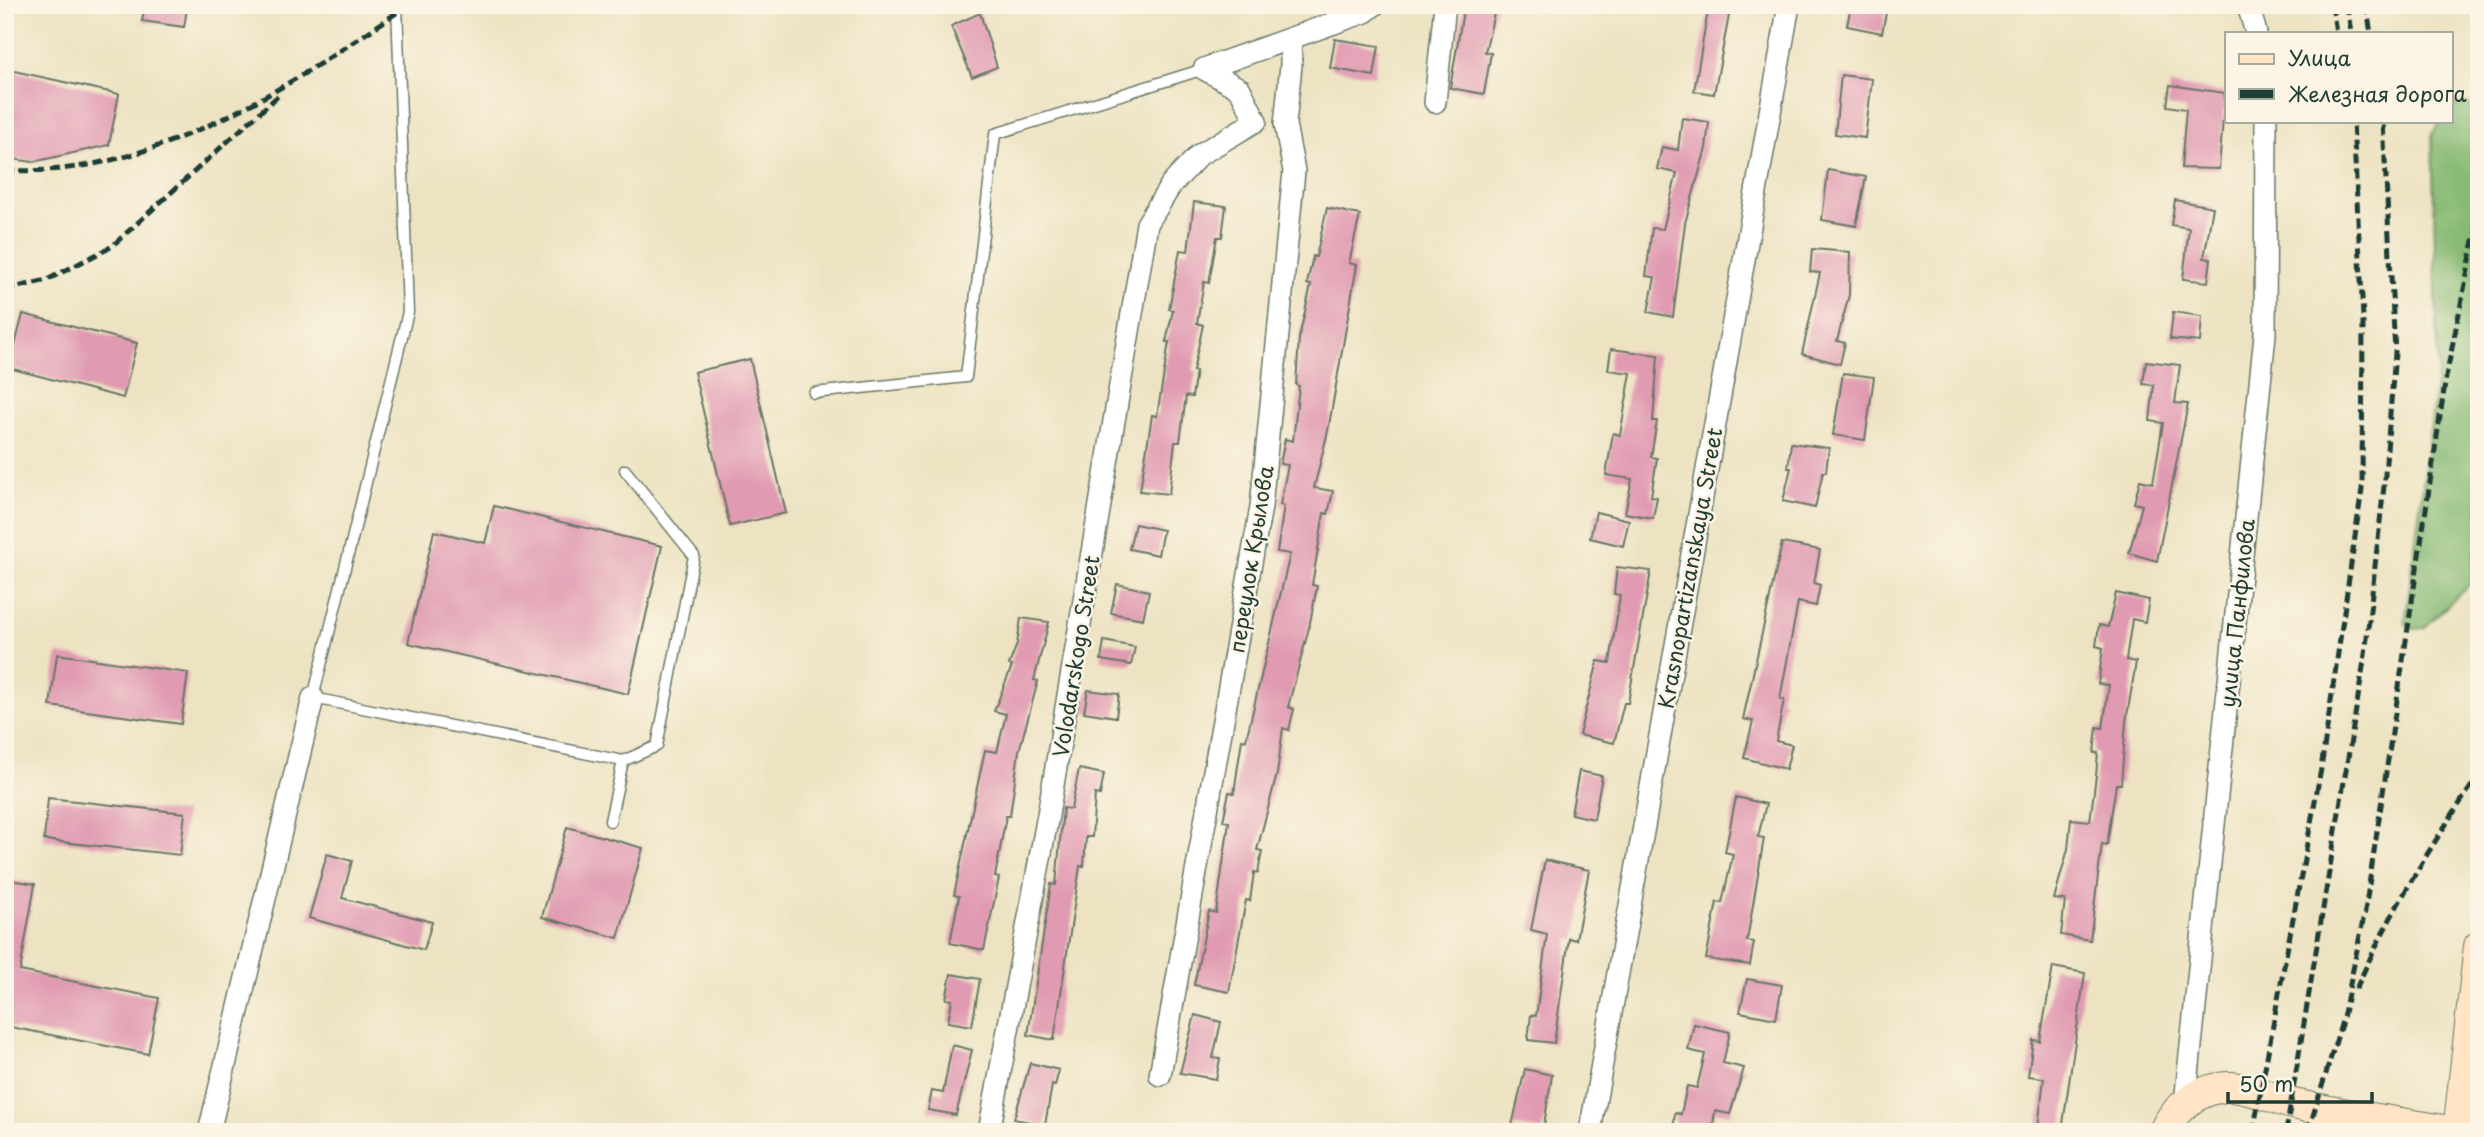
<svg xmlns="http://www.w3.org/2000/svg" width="2484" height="1137" viewBox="0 0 2484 1137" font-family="'Playpen Sans',sans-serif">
	<rect width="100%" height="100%" fill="#fcf5e5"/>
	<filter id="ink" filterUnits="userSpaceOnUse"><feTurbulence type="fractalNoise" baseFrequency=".0143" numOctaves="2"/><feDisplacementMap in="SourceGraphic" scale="14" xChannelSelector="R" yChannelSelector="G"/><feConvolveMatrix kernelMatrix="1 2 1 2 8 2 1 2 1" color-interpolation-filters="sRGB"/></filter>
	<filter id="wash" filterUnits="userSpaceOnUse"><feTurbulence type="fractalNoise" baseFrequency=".00686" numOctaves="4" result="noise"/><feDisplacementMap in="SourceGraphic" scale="28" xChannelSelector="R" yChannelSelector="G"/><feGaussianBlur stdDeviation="1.57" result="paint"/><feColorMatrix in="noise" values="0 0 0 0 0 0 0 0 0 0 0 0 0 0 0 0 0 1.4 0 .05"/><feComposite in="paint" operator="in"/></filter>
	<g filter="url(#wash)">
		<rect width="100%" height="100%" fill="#ede3c3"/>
		<path fill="#88ba74" stroke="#547c54" stroke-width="2" d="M 2469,103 L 2477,129 L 2479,160 L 2479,528 L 2470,584 L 2424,628 L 2413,629 L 2405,623 L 2438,368 L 2432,134 L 2440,121 L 2451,121 L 2451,105 Z"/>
		<g id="blocks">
			<g fill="#e09ab1">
				<path d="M 145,5 L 187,9 L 184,27 L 142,21 Z"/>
				<path d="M 1464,5 L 1496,5 L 1485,52 L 1491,53 L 1484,94 L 1450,88 Z"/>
				<path d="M 1709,5 L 1731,5 L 1714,94 L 1694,91 Z"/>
				<path d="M 1851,5 L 1887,8 L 1882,33 L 1847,26 Z"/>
				<path d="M 980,13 L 997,67 L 972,77 L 951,26 Z"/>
				<path d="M 1335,39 L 1379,46 L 1374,76 L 1330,68 Z"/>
				<path d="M 5,69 L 119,94 L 109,145 L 33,162 L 5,158 Z"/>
				<path d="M 1841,75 L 1872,79 L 1865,138 L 1835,134 Z"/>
				<path d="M 2170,85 L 2225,93 L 2219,169 L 2181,168 L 2186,109 L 2167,106 Z"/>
				<path d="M 1682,118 L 1709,122 L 1706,148 L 1685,223 L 1673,317 L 1648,312 L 1655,277 L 1646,276 L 1652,228 L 1663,229 L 1677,173 L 1657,169 L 1662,147 L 1678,150 Z"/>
				<path d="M 1828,170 L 1866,177 L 1856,226 L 1822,220 Z"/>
				<path d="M 2175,200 L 2213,207 L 2204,258 L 2211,259 L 2208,282 L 2183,279 L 2189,228 L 2171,225 Z"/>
				<path d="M 1194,202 L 1226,206 L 1222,237 L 1217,237 L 1209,283 L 1204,282 L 1197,323 L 1203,325 L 1193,371 L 1196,371 L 1192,397 L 1186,396 L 1180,442 L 1175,442 L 1169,494 L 1140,491 L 1152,415 L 1157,416 L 1169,342 L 1166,342 L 1173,310 L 1169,309 L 1180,250 L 1188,251 Z"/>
				<path d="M 1327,208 L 1360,215 L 1349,263 L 1357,265 L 1328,431 L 1314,488 L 1333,491 L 1328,514 L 1324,513 L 1312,585 L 1317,586 L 1309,628 L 1288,707 L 1294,709 L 1289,730 L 1283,728 L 1277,774 L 1257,850 L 1262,851 L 1258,873 L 1254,872 L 1250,901 L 1246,900 L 1229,992 L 1194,985 L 1209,911 L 1216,913 L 1229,822 L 1223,821 L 1229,792 L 1234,793 L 1242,739 L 1246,740 L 1290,554 L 1277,552 L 1284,506 L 1280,505 L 1288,465 L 1280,464 L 1285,439 L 1293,441 L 1299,386 L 1296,385 L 1299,338 L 1311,285 L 1307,284 L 1313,256 L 1316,257 Z"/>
				<path d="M 1812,249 L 1850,252 L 1849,295 L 1837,341 L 1845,343 L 1840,364 L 1802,354 L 1820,273 L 1810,272 Z"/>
				<path d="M 2173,312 L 2202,316 L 2200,342 L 2170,339 Z"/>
				<path d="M 23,314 L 137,343 L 123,398 L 9,368 Z"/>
				<path d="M 1611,349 L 1658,355 L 1653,421 L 1657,421 L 1651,457 L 1657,458 L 1651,496 L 1657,497 L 1653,518 L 1625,513 L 1632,479 L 1606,475 L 1613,433 L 1620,435 L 1631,373 L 1608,370 Z"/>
				<path d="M 750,359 L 786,513 L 730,526 L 694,372 Z"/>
				<path d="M 2146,361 L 2180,365 L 2175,403 L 2188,404 L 2157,561 L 2129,553 L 2142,505 L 2134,503 L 2140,480 L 2153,483 L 2163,423 L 2150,421 L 2154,385 L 2143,384 Z"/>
				<path d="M 1843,373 L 1874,377 L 1865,440 L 1833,435 Z"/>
				<path d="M 1791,443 L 1829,448 L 1826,472 L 1823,472 L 1815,508 L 1783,501 L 1791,468 L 1788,468 Z"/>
				<path d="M 494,506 L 662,546 L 628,694 L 408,643 L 434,531 L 485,543 Z"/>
				<path d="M 1596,512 L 1629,520 L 1623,546 L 1590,538 Z"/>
				<path d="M 1135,524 L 1163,530 L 1158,555 L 1129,549 Z"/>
				<path d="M 1782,543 L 1820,550 L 1814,583 L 1820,585 L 1816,606 L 1798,602 L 1780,699 L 1784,700 L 1776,741 L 1792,745 L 1786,769 L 1744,758 L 1753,721 L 1743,719 Z"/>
				<path d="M 1617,567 L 1651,571 L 1628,703 L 1624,703 L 1614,743 L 1579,735 L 1598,661 L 1610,663 L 1620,595 L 1614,594 Z"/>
				<path d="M 1117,584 L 1149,591 L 1143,619 L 1111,613 Z"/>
				<path d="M 2116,593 L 2149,600 L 2145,622 L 2132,619 L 2126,660 L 2136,662 L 2126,722 L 2121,784 L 2116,784 L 2107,845 L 2102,844 L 2090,940 L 2061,935 L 2065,900 L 2054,899 L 2068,849 L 2071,819 L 2090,821 L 2096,776 L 2098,753 L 2094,753 L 2097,727 L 2103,728 L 2109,685 L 2098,684 L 2103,648 L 2096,646 L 2099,625 L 2108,627 Z"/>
				<path d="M 1021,618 L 1049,622 L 1034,680 L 1038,681 L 1019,751 L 1010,816 L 1006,816 L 995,877 L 999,878 L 984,950 L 950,943 L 959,896 L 954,895 L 985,750 L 997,752 L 1006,714 L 994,711 L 1012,666 L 1009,665 L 1017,644 Z"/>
				<path d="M 1104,641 L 1135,647 L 1131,665 L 1101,660 Z"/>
				<path d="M 57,654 L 188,673 L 181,724 L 50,706 Z"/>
				<path d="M 1088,690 L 1119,694 L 1116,717 L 1084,712 Z"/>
				<path d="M 1079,769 L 1104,774 L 1100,795 L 1095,794 L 1092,837 L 1086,837 L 1084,866 L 1080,866 L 1054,1040 L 1028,1035 L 1051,884 L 1056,885 L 1063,808 L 1071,809 Z"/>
				<path d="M 1579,771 L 1602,776 L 1594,819 L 1571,814 Z"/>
				<path d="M 1736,797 L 1766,804 L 1758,837 L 1764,838 L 1747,941 L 1754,942 L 1750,965 L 1706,959 L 1717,902 L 1722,903 L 1733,854 L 1725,852 Z"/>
				<path d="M 48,798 L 185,813 L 180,855 L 44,840 Z"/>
				<path d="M 567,827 L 643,848 L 618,938 L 542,917 Z"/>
				<path d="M 327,854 L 352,861 L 342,898 L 432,922 L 424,950 L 309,918 Z"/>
				<path d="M 1545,860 L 1589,870 L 1576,940 L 1569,938 L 1554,1043 L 1528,1040 L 1531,1015 L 1536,1016 L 1547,934 L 1531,930 Z"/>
				<path d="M 5,879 L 35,884 L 20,971 L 159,998 L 148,1054 L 5,1026 Z"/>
				<path d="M 2053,967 L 2085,973 L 2062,1131 L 2038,1128 L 2044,1078 L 2028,1076 L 2033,1040 L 2040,1041 Z"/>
				<path d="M 951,974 L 980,979 L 972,1026 L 948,1022 L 952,1000 L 946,999 Z"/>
				<path d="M 1747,979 L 1782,985 L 1776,1019 L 1740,1012 Z"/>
				<path d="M 1195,1015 L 1221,1022 L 1213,1058 L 1220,1059 L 1216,1079 L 1180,1073 Z"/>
				<path d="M 1694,1024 L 1730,1032 L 1723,1063 L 1744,1068 L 1730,1114 L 1715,1111 L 1712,1132 L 1673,1132 L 1675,1113 L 1681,1114 L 1687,1086 L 1697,1088 L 1705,1054 L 1688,1050 Z"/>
				<path d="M 952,1045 L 972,1050 L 956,1115 L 928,1110 L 932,1091 L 943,1093 Z"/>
				<path d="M 1030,1063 L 1059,1070 L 1055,1086 L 1052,1085 L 1045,1125 L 1014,1119 Z"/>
				<path d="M 1525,1069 L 1552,1075 L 1543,1131 L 1512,1126 Z"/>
			</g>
		</g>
	</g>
	<g filter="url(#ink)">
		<use href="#blocks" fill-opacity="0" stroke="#677766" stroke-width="2"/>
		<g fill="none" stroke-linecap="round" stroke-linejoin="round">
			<g stroke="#677766" stroke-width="13">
				<g id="lane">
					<path d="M 397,5 L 408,312 L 313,698 L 623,761 L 610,821"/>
					<path d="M 814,393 L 966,377 L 995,134 L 1204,69"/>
					<path d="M 623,761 L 657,746 L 694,556 L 625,470"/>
				</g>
			</g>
			<g stroke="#677766" stroke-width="24">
				<g id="street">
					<path d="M 2248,5 L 2256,33"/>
					<path d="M 1435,102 L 1445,5"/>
					<path d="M 1160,1075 L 1261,507 L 1294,171 L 1285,124 L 1291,65 L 1291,39"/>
					<path d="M 2185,1103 L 2265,335 L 2266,121"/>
					<path d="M 209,1132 L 313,698"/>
					<path d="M 989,1132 L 1048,815 L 1147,224 L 1171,185 L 1199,155 L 1256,121 L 1240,89 L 1204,69 L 1365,12 L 1374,5"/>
					<path d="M 1590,1132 L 1789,5"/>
				</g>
			</g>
			<g stroke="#677766" stroke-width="32">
				<g id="secondary">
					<path d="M 2164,1132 C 2173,1107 2204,1086 2231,1087 C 2252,1088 2273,1099 2293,1104 C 2347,1115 2403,1123 2457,1132"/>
					<path d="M 2458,1132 L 2479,946"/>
				</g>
			</g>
			<use href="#lane" stroke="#fff" stroke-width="10"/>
			<use href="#street" stroke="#fff" stroke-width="21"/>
			<use href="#secondary" stroke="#ffe4c6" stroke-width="30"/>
			<g stroke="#1f3d34" stroke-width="5" stroke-dasharray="10 5" stroke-linecap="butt">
				<path d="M 2332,5 L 2336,33"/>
				<path d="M 2347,5 L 2351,33"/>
				<path d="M 2366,5 L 2371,33"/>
				<path d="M 5,170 C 151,180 293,84 408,5"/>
				<path d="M 5,290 L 47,280 L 111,247 L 280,94"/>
				<path d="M 2356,989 C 2389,914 2432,843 2479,775"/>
				<path d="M 2253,1132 L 2321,769 L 2362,489 L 2363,318 L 2353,121"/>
				<path d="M 2286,1132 L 2365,655 L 2384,486 L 2395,353 L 2383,121"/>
				<path d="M 2308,1132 L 2343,1018 L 2365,911 L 2446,377 L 2479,216"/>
			</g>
		</g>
	</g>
	<g text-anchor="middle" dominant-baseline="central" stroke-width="5" stroke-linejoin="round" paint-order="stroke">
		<g font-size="21" fill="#1f3d34" stroke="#fcf5e5">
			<text transform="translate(1250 559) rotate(-81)">переулок Крылова</text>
			<text transform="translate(1689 568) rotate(-80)">Krasnopartizanskaya Street</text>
			<text transform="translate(2236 613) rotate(-84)">улица Панфилова</text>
			<text transform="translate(1075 656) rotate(-81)">Volodarskogo Street</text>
		</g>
	</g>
	<rect width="2484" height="1137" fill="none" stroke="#fcf5e5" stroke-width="28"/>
	<rect x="2225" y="32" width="228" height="91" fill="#fcf5e5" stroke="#a4ab9e" stroke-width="2"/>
	<rect x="2239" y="54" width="35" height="10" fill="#ffe4c6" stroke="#a4ab9e" stroke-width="2"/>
	<text x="2288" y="66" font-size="21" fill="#1f3d34">Улица</text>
	<rect x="2239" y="89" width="35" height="10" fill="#1f3d34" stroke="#a4ab9e" stroke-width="2"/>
	<text x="2288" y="102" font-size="21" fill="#1f3d34">Железная дорога</text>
	<path d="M2228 1092v10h144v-10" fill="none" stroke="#1f3d34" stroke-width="3.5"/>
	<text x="2239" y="1092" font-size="21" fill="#1f3d34" stroke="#fcf5e5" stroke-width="5" paint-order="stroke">50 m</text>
</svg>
